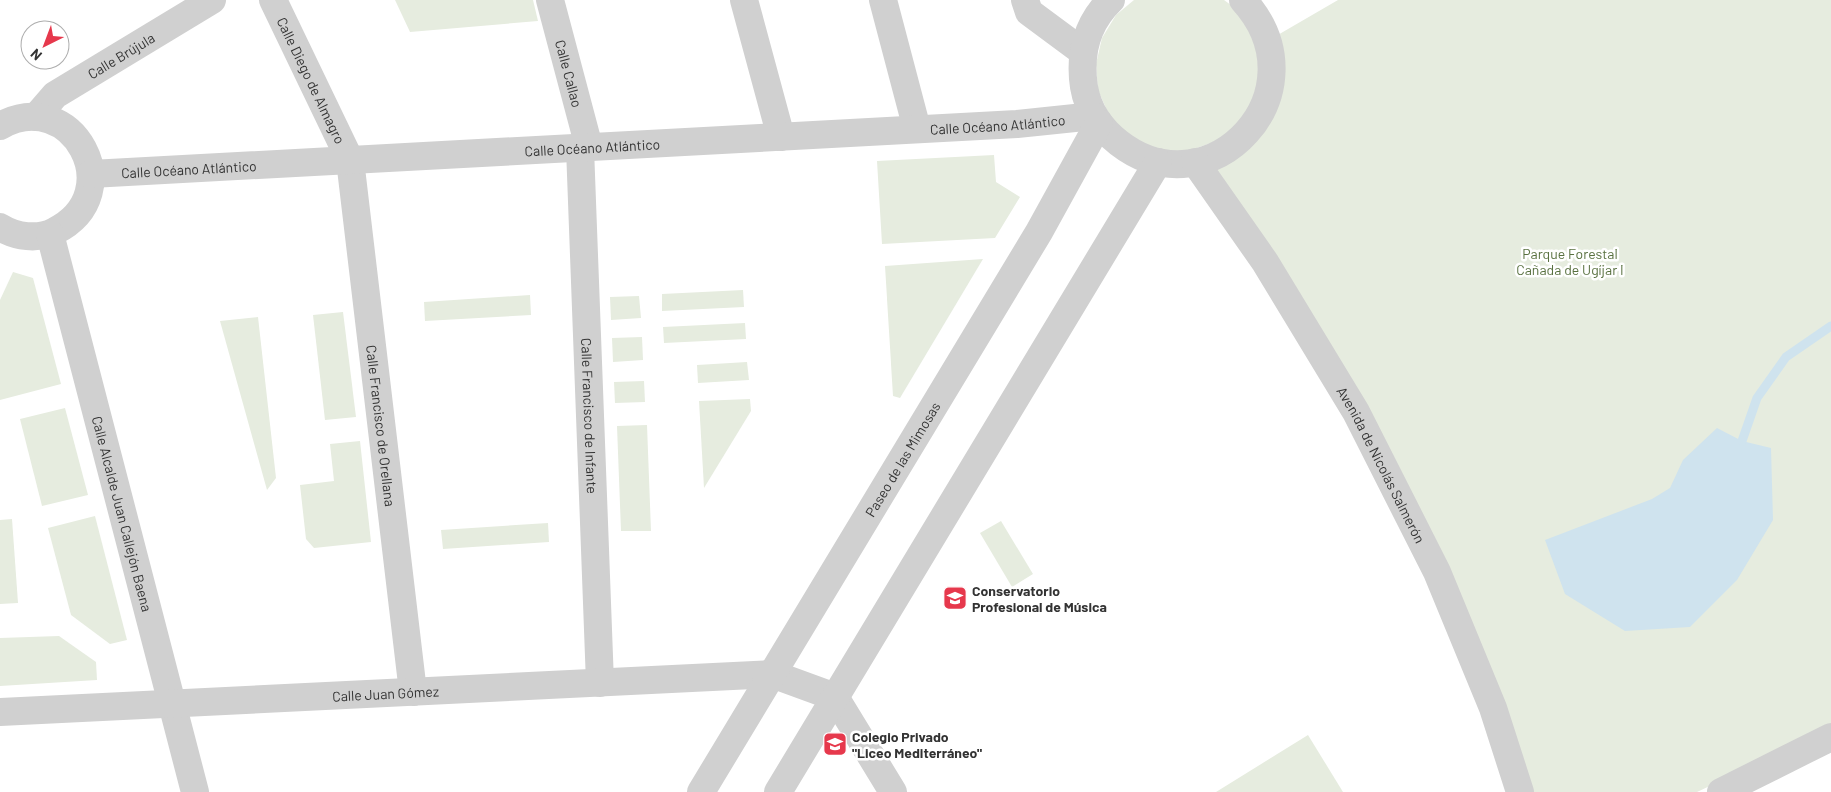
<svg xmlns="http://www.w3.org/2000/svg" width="1831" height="792" viewBox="0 0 1831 792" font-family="Barlow,sans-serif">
	<rect width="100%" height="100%" fill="#fff"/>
	<g fill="#e6ecdf">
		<path d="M 395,0 L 533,0 L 538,21 L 410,32 Z"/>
		<path d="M 1134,0 L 1224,0 L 1235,8 L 1253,30 L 1262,87 L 1233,135 L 1180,154 L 1151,149 L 1126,135 L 1109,115 L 1098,90 L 1096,64 L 1102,38 L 1116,15 Z"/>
		<path d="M 1338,0 L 1831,0 L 1831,729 L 1697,792 L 1520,792 L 1437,572 L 1195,162 L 1256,122 L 1269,40 Z"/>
		<path d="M 994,155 L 996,182 L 1020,197 L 995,238 L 882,244 L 877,161 Z"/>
		<path d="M 983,259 L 900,398 L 893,396 L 885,266 Z"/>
		<path d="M 13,272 L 33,278 L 61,384 L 0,400 L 0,300 Z"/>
		<path d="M 743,290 L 744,307 L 662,311 L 662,294 Z"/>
		<path d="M 530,295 L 531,315 L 425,321 L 424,302 Z"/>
		<path d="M 639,296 L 641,318 L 611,320 L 610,297 Z"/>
		<path d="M 343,312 L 356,417 L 325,420 L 313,315 Z"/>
		<path d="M 258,317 L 276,478 L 267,490 L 220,321 Z"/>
		<path d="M 745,323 L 746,339 L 664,343 L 663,327 Z"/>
		<path d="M 642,337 L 643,360 L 613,362 L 612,338 Z"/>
		<path d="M 747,362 L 749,380 L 698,383 L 697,365 Z"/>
		<path d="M 644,381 L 645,402 L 615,403 L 614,382 Z"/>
		<path d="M 750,399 L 751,411 L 704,488 L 699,401 Z"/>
		<path d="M 65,408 L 88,495 L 42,506 L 20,419 Z"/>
		<path d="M 647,425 L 651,531 L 621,531 L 617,426 Z"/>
		<path d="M 360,441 L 371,542 L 314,548 L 306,539 L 300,485 L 334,481 L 330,444 Z"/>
		<path d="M 95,516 L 127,640 L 110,644 L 71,615 L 48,528 Z"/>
		<path d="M 12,519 L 18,603 L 0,604 L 0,520 Z"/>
		<path d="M 1001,521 L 1033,574 L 1012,587 L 980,533 Z"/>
		<path d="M 548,523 L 549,542 L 443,549 L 441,530 Z"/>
		<path d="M 59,636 L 96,662 L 97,680 L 0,686 L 0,638 Z"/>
		<path d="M 1308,735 L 1343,792 L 1216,792 Z"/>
	</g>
	<path fill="#cfe3ee" d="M 1717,428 L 1742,441 L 1771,448 L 1773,520 L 1737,580 L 1690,627 L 1625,631 L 1565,594 L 1545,540 L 1652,499 L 1670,488 L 1683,460 Z"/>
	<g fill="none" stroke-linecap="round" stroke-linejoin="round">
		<path stroke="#cfe3ee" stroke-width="9" d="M 1742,441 L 1757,398 L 1786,357 L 1831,326"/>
		<g stroke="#d0d0d0" stroke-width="28">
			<path id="s1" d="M 273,0 L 350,160 L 413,692"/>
			<path id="s2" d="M 550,0 L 589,147"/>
			<path d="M 744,0 L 781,137"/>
			<path d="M 883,0 L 917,129"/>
			<path d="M 1025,0 L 1029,12 L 1083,52"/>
			<path d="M 1111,0 C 1087,23 1079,54 1084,87 C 1088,110 1101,129 1119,143 C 1211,214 1326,91 1243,0"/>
			<path id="s3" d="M 36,117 L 55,95 L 212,0"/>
			<path d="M 0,126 C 72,85 131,193 55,231 C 38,240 16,237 0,227"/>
			<path id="s4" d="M 580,148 L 600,683"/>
			<path id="s5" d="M 1195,162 L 1265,262 L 1356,412 L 1437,572 L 1493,708 L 1520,792"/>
			<path id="s6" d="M 91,174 L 1017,124 L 1094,116"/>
			<path id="s7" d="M 50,234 L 195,792"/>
			<path id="s8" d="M 0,712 L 772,674 L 835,697 L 893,792"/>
			<path id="s9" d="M 701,792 L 1039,232 L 1099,123"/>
			<path d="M 778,792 L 1158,162"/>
			<path d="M 1721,792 L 1831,737"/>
		</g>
	</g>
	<defs>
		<g id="university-square" transform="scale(1.25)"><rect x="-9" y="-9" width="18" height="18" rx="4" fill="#e6384c" stroke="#fff"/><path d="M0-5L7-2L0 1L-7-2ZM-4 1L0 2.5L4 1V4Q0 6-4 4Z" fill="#fff"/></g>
		<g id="school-square" transform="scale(1.25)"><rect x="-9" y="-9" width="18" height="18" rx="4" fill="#e6384c" stroke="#fff"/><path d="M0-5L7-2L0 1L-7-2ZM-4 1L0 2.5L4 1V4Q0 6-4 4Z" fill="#fff"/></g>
	</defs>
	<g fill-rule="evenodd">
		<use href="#university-square" x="955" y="598"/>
		<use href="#school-square" x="835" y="744"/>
	</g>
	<g text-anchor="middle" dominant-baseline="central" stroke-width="5" stroke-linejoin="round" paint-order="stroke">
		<g font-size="14" fill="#333" stroke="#fff">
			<text stroke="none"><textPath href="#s3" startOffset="106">Calle Brújula</textPath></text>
			<text stroke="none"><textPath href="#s2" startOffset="76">Calle Callao</textPath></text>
			<text stroke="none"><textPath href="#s1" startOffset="89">Calle Diego de Almagro</textPath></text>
			<text stroke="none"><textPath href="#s6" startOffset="908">Calle Océano Atlántico</textPath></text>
			<text stroke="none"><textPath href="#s6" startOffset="502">Calle Océano Atlántico</textPath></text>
			<text stroke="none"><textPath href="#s6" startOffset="98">Calle Océano Atlántico</textPath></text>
			<text stroke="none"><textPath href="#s4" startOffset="268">Calle Francisco de Infante</textPath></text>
			<text stroke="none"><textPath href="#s1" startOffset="445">Calle Francisco de Orellana</textPath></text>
			<text stroke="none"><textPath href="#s9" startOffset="389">Paseo de las Mimosas</textPath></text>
			<text stroke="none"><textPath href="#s5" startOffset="356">Avenida de Nicolás Salmerón</textPath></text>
			<text stroke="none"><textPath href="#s7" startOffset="289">Calle Alcalde Juan Callejón Baena</textPath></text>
			<text stroke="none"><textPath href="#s8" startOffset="386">Calle Juan Gómez</textPath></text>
		</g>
		<g font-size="14" fill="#58703f" stroke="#fff">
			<text x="1570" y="253">Parque Forestal<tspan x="1570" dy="16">Cañada de Ugíjar I</tspan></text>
		</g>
		<g font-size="14" font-weight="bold" fill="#333" stroke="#fff" text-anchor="start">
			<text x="972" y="590">Conservatorio<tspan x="972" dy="16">Profesional de Música</tspan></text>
			<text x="852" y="736">Colegio Privado<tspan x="852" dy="16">"Liceo Mediterráneo"</tspan></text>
		</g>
	</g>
	<g transform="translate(45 45) rotate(222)"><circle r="24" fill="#ffffff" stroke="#adadad"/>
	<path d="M0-4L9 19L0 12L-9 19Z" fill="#e6384c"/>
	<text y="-8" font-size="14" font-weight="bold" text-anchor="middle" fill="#333333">N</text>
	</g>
</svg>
